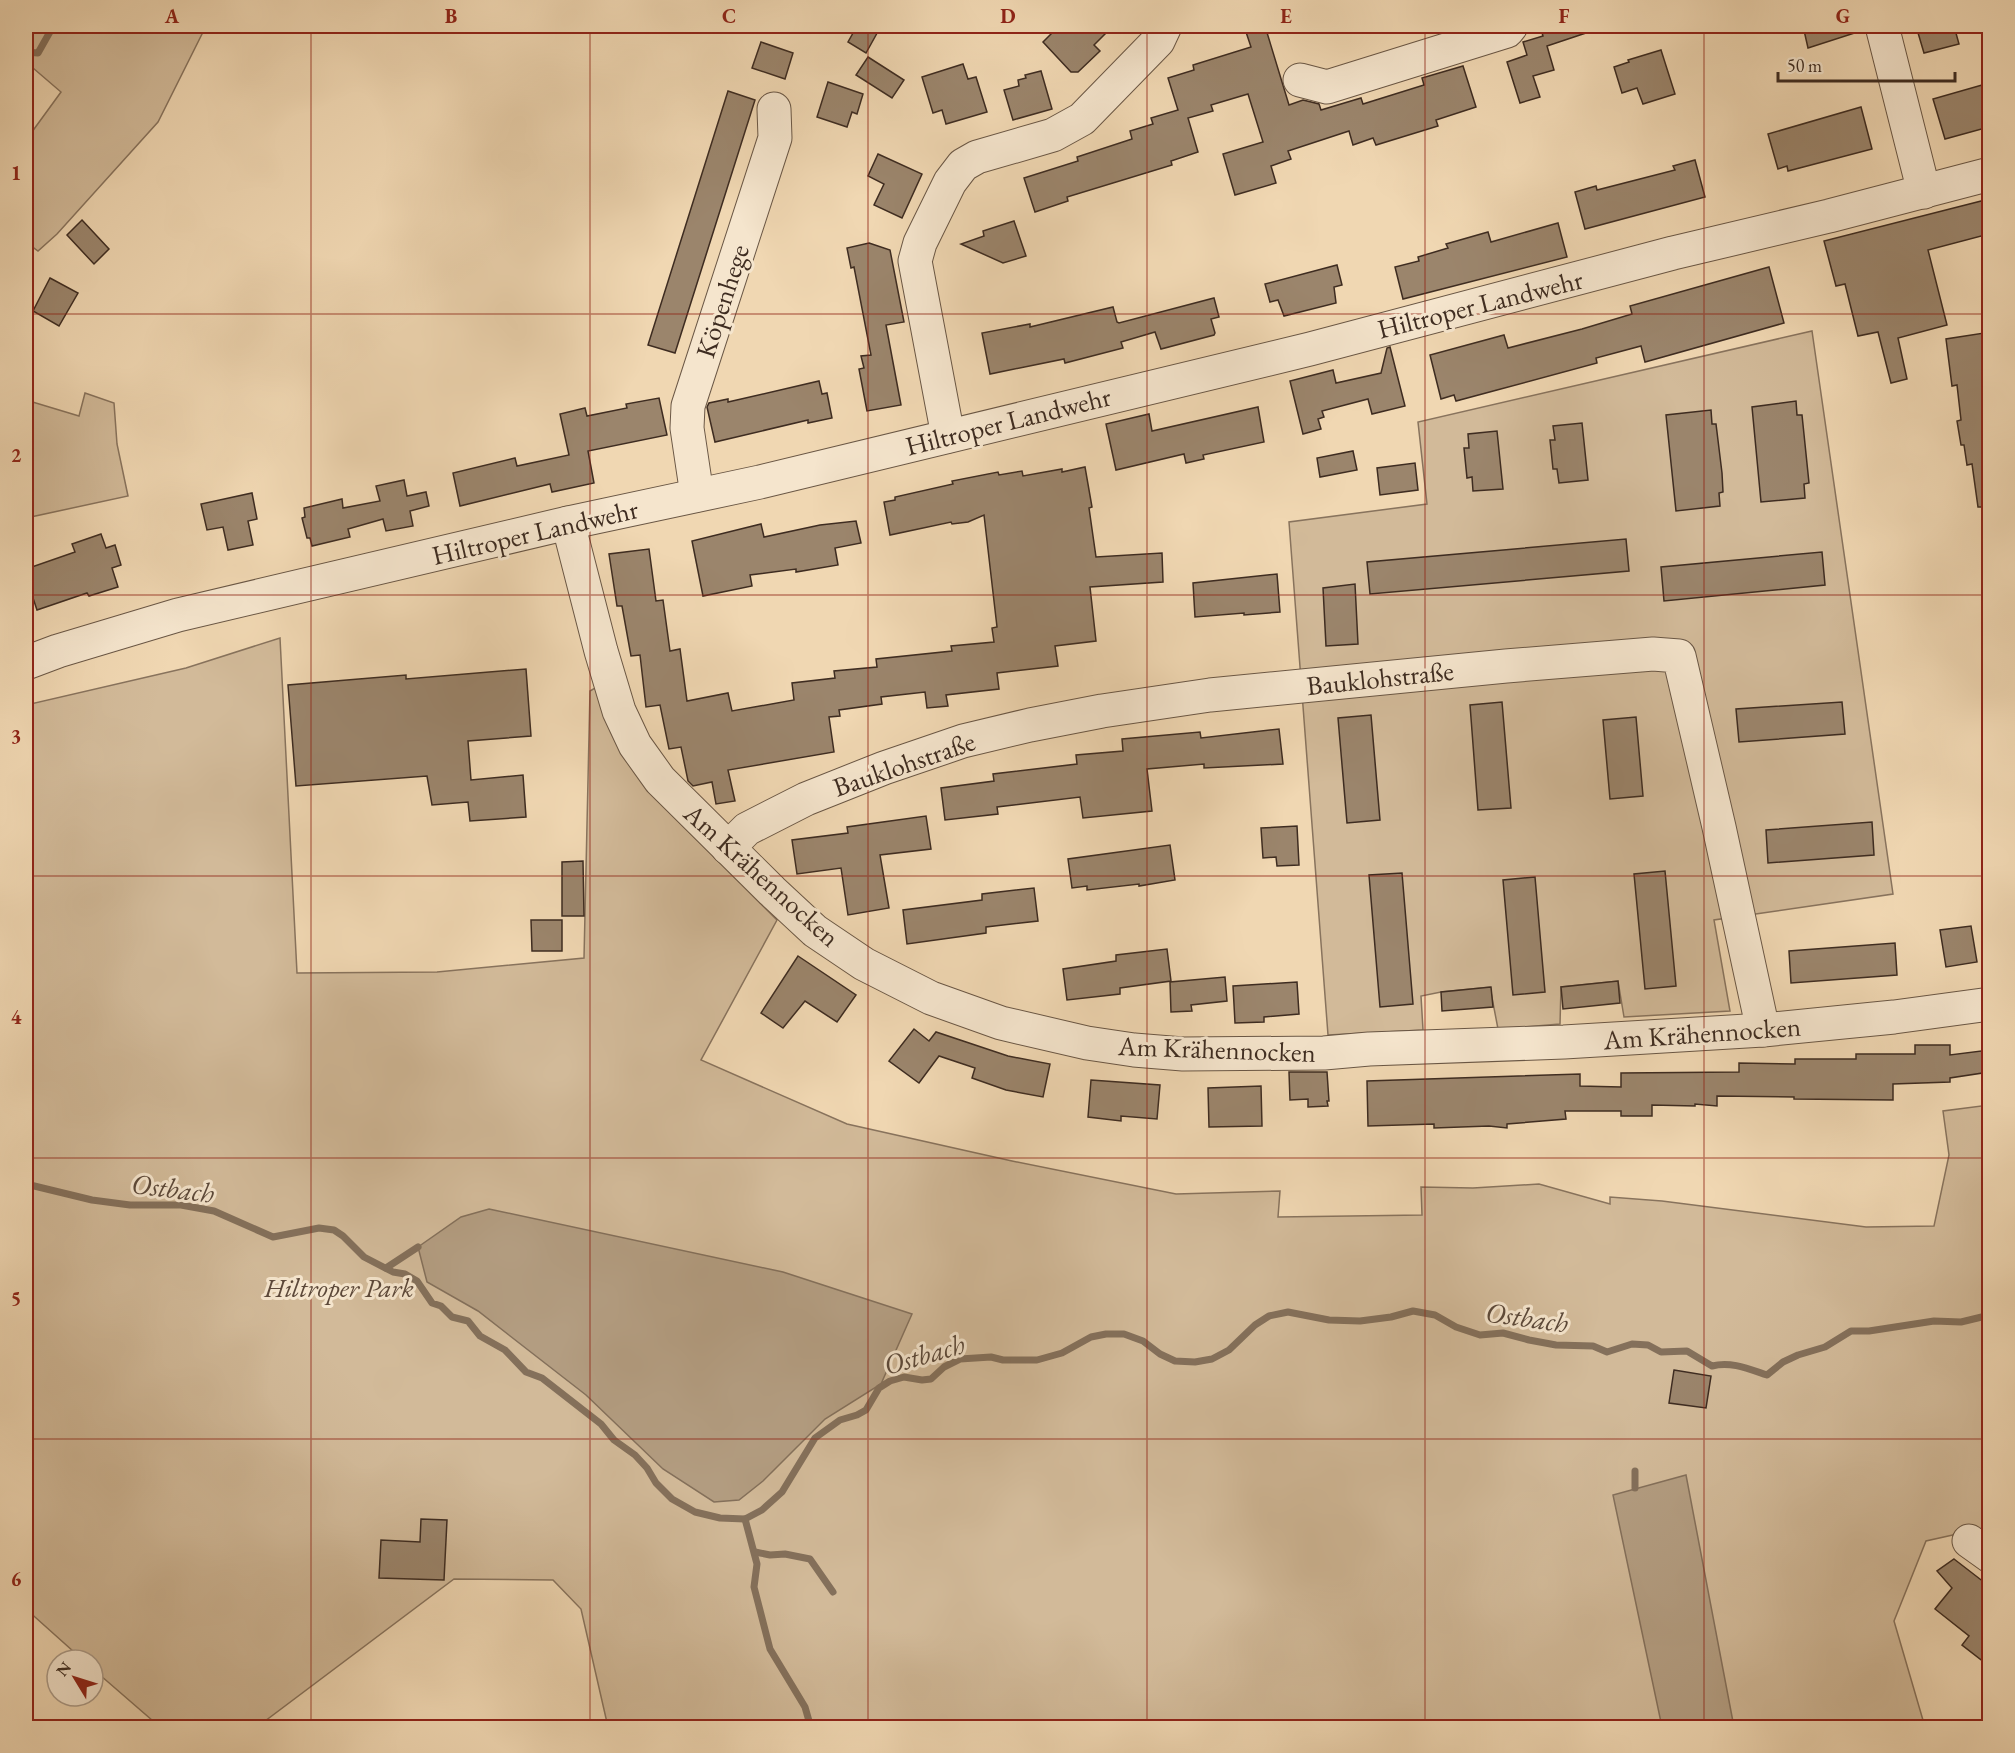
<svg xmlns="http://www.w3.org/2000/svg" width="2015" height="1753" viewBox="0 0 2015 1753" font-family="'EB Garamond',serif">
	<rect width="100%" height="100%" fill="#f0d7b2"/>
	<filter id="stains"><feTurbulence type="fractalNoise" baseFrequency=".00333" numOctaves="4"/><feColorMatrix values="0 0 0 0 .2 0 0 0 0 .09 0 0 0 0 .02 0 0 0 .5 -.17"/></filter>
	<radialGradient id="worn" r=".72"><stop offset=".6" stop-color="#630" stop-opacity="0"/><stop offset="1" stop-color="#630" stop-opacity=".3"/></radialGradient>
	<g fill="#d2ba99" stroke="#88735d" stroke-width="1.5">
		<path d="M 26,26 L 206,26 L 158,122 L 57,234 L 38,251 L 26,242 L 26,157 L 33,149 L 29,136 L 61,92 L 26,62 Z"/>
		<path d="M 1812,331 L 1893,894 L 1714,920 L 1730,1011 L 1624,1017 L 1618,981 L 1561,987 L 1560,1024 L 1498,1029 L 1490,987 L 1441,992 L 1421,996 L 1423,1030 L 1328,1035 L 1289,522 L 1427,504 L 1418,422 Z"/>
		<path d="M 85,393 L 114,403 L 117,444 L 128,496 L 26,518 L 26,400 L 79,416 Z"/>
		<path d="M 280,638 L 297,973 L 437,972 L 584,958 L 590,691 L 595,688 L 658,800 L 777,920 L 701,1060 L 847,1124 L 1012,1161 L 1176,1194 L 1280,1191 L 1278,1217 L 1422,1215 L 1421,1187 L 1473,1188 L 1539,1184 L 1610,1204 L 1610,1197 L 1662,1201 L 1866,1227 L 1934,1226 L 1949,1155 L 1943,1111 L 1989,1105 L 1989,1527 L 1926,1541 L 1894,1621 L 1925,1727 L 608,1727 L 581,1609 L 553,1580 L 454,1579 L 257,1727 L 160,1727 L 93,1669 L 93,1660 L 83,1660 L 26,1609 L 26,705 L 186,668 Z"/>
	</g>
	<g fill="#b39d81" stroke="#84705b" stroke-width="1.5">
		<path d="M 489,1209 L 783,1272 L 912,1314 L 881,1384 L 825,1419 L 763,1481 L 739,1500 L 714,1502 L 663,1469 L 586,1395 L 478,1311 L 427,1282 L 418,1247 L 461,1217 Z"/>
		<path d="M 1686,1475 L 1734,1727 L 1662,1727 L 1613,1495 Z"/>
	</g>
	<g fill="none" stroke-linecap="round" stroke-linejoin="round">
		<g stroke="#84705b" stroke-width="7">
			<path d="M 26,52 L 38,53 L 51,30 L 56,26"/>
			<path d="M 26,1184 L 92,1200 L 130,1205 L 181,1205 L 214,1211 L 273,1237 L 319,1228 L 334,1230 L 343,1236 L 364,1257 L 393,1272 L 405,1274 L 417,1281 L 432,1303 L 441,1306 L 452,1317 L 468,1321 L 480,1336 L 505,1350 L 526,1372 L 542,1378 L 601,1424 L 614,1440 L 635,1455 L 647,1468 L 656,1483 L 672,1499 L 695,1512 L 720,1518 L 745,1519 L 762,1510 L 782,1492 L 815,1438 L 840,1420 L 857,1415 L 866,1410 L 879,1388 L 890,1381 L 904,1377 L 922,1380 L 931,1379 L 944,1367 L 960,1359 L 991,1357 L 1003,1360 L 1037,1360 L 1062,1353 L 1091,1337 L 1106,1334 L 1124,1334 L 1143,1341 L 1160,1354 L 1175,1361 L 1195,1362 L 1212,1359 L 1229,1350 L 1255,1325 L 1269,1316 L 1288,1312 L 1329,1320 L 1360,1321 L 1391,1317 L 1413,1311 L 1435,1315 L 1456,1327 L 1480,1335 L 1503,1333 L 1529,1340 L 1556,1345 L 1593,1346 L 1607,1352 L 1632,1344 L 1648,1345 L 1661,1352 L 1687,1351 L 1712,1366 C 1731,1361 1749,1369 1767,1375 L 1783,1362 L 1798,1355 L 1825,1347 L 1851,1331 L 1869,1331 L 1934,1321 L 1961,1322 L 1990,1315"/>
			<path d="M 386,1268 L 418,1247"/>
			<path d="M 1635,1488 L 1635,1471"/>
			<path d="M 745,1519 L 757,1564 L 754,1587 L 770,1649 L 805,1707 L 811,1728"/>
			<path d="M 755,1552 L 770,1555 L 785,1554 L 810,1559 L 833,1592"/>
		</g>
	</g>
	<g fill="#9b856c" stroke="#3e2c21" stroke-width="1.5">
		<path d="M 857,26 L 881,26 L 866,53 L 848,42 Z"/>
		<path d="M 1059,26 L 1113,26 L 1094,45 L 1100,51 L 1078,72 L 1071,72 L 1043,42 Z"/>
		<path d="M 1244,26 L 1265,26 L 1289,105 L 1303,100 L 1319,104 L 1321,110 L 1361,98 L 1363,104 L 1424,85 L 1422,78 L 1463,66 L 1476,107 L 1436,120 L 1438,126 L 1376,145 L 1373,138 L 1353,145 L 1349,131 L 1288,151 L 1291,159 L 1271,166 L 1276,183 L 1235,195 L 1223,154 L 1263,142 L 1248,94 L 1211,105 L 1213,111 L 1188,118 L 1198,152 L 1171,161 L 1172,165 L 1067,197 L 1068,201 L 1035,212 L 1024,178 L 1078,161 L 1077,157 L 1132,139 L 1130,131 L 1153,124 L 1151,118 L 1178,110 L 1168,78 L 1194,70 L 1193,65 L 1251,47 Z"/>
		<path d="M 1540,26 L 1597,26 L 1598,29 L 1547,46 L 1554,70 L 1533,76 L 1540,97 L 1520,103 L 1507,62 L 1527,55 L 1523,42 L 1543,36 Z"/>
		<path d="M 1803,26 L 1864,26 L 1864,30 L 1808,48 Z"/>
		<path d="M 1916,26 L 1954,26 L 1959,44 L 1924,53 Z"/>
		<path d="M 761,42 L 793,53 L 785,79 L 752,68 Z"/>
		<path d="M 1661,50 L 1675,94 L 1643,104 L 1637,88 L 1622,93 L 1614,67 L 1629,62 L 1628,60 Z"/>
		<path d="M 868,57 L 904,80 L 892,98 L 856,75 Z"/>
		<path d="M 963,64 L 968,79 L 976,77 L 987,112 L 946,124 L 942,110 L 933,113 L 922,77 Z"/>
		<path d="M 1041,71 L 1052,109 L 1013,120 L 1004,90 L 1019,86 L 1018,80 L 1026,78 L 1025,75 Z"/>
		<path d="M 828,82 L 863,94 L 857,114 L 852,112 L 847,127 L 817,117 Z"/>
		<path d="M 1989,83 L 1989,127 L 1945,139 L 1933,99 Z"/>
		<path d="M 728,91 L 755,100 L 675,353 L 648,345 Z"/>
		<path d="M 1861,107 L 1872,149 L 1788,171 L 1787,166 L 1778,169 L 1768,134 Z"/>
		<path d="M 878,154 L 922,174 L 902,218 L 874,205 L 884,184 L 868,176 Z"/>
		<path d="M 1695,160 L 1705,197 L 1585,229 L 1575,192 L 1596,186 L 1597,190 L 1675,170 L 1673,166 Z"/>
		<path d="M 1989,199 L 1989,234 L 1928,250 L 1947,325 L 1898,338 L 1907,379 L 1891,383 L 1878,332 L 1858,336 L 1845,284 L 1836,286 L 1824,241 Z"/>
		<path d="M 82,220 L 109,249 L 94,264 L 67,235 Z"/>
		<path d="M 1014,221 L 1026,256 L 1003,263 L 961,244 L 984,236 L 983,231 Z"/>
		<path d="M 1558,223 L 1567,257 L 1403,299 L 1395,267 L 1419,261 L 1418,257 L 1448,248 L 1446,244 L 1488,232 L 1491,242 Z"/>
		<path d="M 869,243 L 890,250 L 904,322 L 886,325 L 901,405 L 867,411 L 859,369 L 864,368 L 861,356 L 871,355 L 854,267 L 851,268 L 847,248 Z"/>
		<path d="M 1337,265 L 1342,285 L 1334,287 L 1336,303 L 1284,316 L 1278,300 L 1270,302 L 1265,284 Z"/>
		<path d="M 1769,267 L 1784,323 L 1645,362 L 1641,346 L 1596,358 L 1597,363 L 1497,390 L 1456,401 L 1454,395 L 1441,399 L 1430,355 L 1504,335 L 1508,348 L 1582,329 L 1632,314 L 1630,306 Z"/>
		<path d="M 50,278 L 78,293 L 59,326 L 33,311 Z"/>
		<path d="M 1214,298 L 1219,317 L 1211,319 L 1215,333 L 1214,335 L 1161,349 L 1155,332 L 1121,342 L 1123,348 L 1065,363 L 1064,359 L 990,374 L 982,333 L 1030,324 L 1030,327 L 1113,307 L 1117,322 L 1119,323 Z"/>
		<path d="M 1984,333 L 1989,363 L 1989,507 L 1978,507 L 1972,464 L 1967,465 L 1964,445 L 1961,445 L 1957,421 L 1961,420 L 1957,385 L 1952,386 L 1946,339 Z"/>
		<path d="M 1390,347 L 1405,406 L 1372,414 L 1368,399 L 1322,411 L 1324,417 L 1318,419 L 1321,429 L 1303,434 L 1290,381 L 1333,370 L 1336,383 L 1381,373 L 1387,348 Z"/>
		<path d="M 819,381 L 822,394 L 827,393 L 832,418 L 808,423 L 808,420 L 715,442 L 707,407 L 709,403 L 728,399 L 728,402 Z"/>
		<path d="M 659,398 L 667,435 L 588,451 L 594,483 L 552,492 L 550,484 L 460,506 L 453,473 L 515,458 L 517,466 L 569,455 L 560,414 L 585,408 L 587,416 L 627,408 L 626,404 Z"/>
		<path d="M 1796,401 L 1797,415 L 1802,415 L 1809,483 L 1804,484 L 1805,498 L 1761,502 L 1752,407 Z"/>
		<path d="M 1258,407 L 1264,442 L 1203,455 L 1204,459 L 1186,463 L 1184,454 L 1116,470 L 1106,424 L 1149,414 L 1152,431 Z"/>
		<path d="M 1711,410 L 1712,424 L 1716,424 L 1722,473 L 1723,492 L 1719,493 L 1720,506 L 1676,511 L 1666,415 Z"/>
		<path d="M 1582,423 L 1588,480 L 1559,483 L 1557,469 L 1553,469 L 1550,440 L 1555,440 L 1553,426 Z"/>
		<path d="M 1497,431 L 1503,489 L 1473,491 L 1472,477 L 1467,478 L 1464,448 L 1469,448 L 1468,434 Z"/>
		<path d="M 1353,451 L 1357,470 L 1320,477 L 1317,458 Z"/>
		<path d="M 1415,463 L 1418,490 L 1380,495 L 1377,468 Z"/>
		<path d="M 1085,467 L 1092,507 L 1089,508 L 1096,557 L 1162,553 L 1163,582 L 1090,587 L 1096,641 L 1055,646 L 1058,666 L 997,673 L 999,689 L 946,695 L 948,706 L 927,708 L 925,692 L 881,697 L 882,704 L 839,710 L 840,716 L 829,717 L 834,752 L 728,770 L 735,801 L 716,804 L 712,782 L 693,786 L 688,781 L 681,747 L 669,749 L 660,705 L 646,707 L 640,655 L 631,656 L 622,606 L 617,606 L 609,554 L 649,549 L 656,601 L 663,600 L 670,651 L 680,649 L 687,701 L 728,693 L 732,711 L 794,700 L 792,683 L 835,678 L 834,671 L 877,667 L 876,659 L 952,651 L 951,646 L 994,642 L 992,628 L 997,627 L 984,515 L 968,522 L 952,524 L 951,522 L 890,535 L 884,502 L 895,500 L 895,497 L 953,484 L 952,481 L 998,472 L 999,475 L 1022,471 L 1023,476 L 1062,469 L 1062,472 Z"/>
		<path d="M 404,480 L 407,496 L 426,492 L 429,506 L 410,511 L 413,526 L 386,531 L 383,519 L 348,529 L 350,537 L 312,546 L 310,538 L 307,538 L 302,518 L 305,517 L 304,508 L 342,499 L 343,508 L 380,501 L 376,486 Z"/>
		<path d="M 252,493 L 257,519 L 248,521 L 253,545 L 228,550 L 223,527 L 207,530 L 201,504 Z"/>
		<path d="M 856,521 L 861,543 L 835,548 L 838,565 L 796,572 L 796,569 L 750,575 L 752,586 L 703,596 L 692,541 L 761,524 L 764,537 L 820,525 Z"/>
		<path d="M 101,534 L 106,548 L 115,545 L 121,565 L 112,568 L 118,587 L 89,596 L 87,593 L 37,610 L 26,577 L 26,569 L 75,552 L 72,544 Z"/>
		<path d="M 1626,539 L 1629,571 L 1370,594 L 1367,562 Z"/>
		<path d="M 1822,552 L 1825,585 L 1664,601 L 1661,567 Z"/>
		<path d="M 1277,574 L 1280,612 L 1244,615 L 1244,613 L 1195,617 L 1193,583 Z"/>
		<path d="M 1355,584 L 1358,644 L 1326,646 L 1323,588 Z"/>
		<path d="M 526,669 L 531,736 L 468,741 L 471,780 L 523,775 L 526,817 L 470,821 L 468,802 L 432,805 L 427,776 L 296,786 L 288,685 L 406,675 L 406,679 Z"/>
		<path d="M 1502,702 L 1511,808 L 1478,810 L 1470,705 Z"/>
		<path d="M 1842,702 L 1845,734 L 1739,742 L 1736,709 Z"/>
		<path d="M 1371,715 L 1380,820 L 1347,823 L 1338,718 Z"/>
		<path d="M 1636,717 L 1643,796 L 1610,799 L 1603,720 Z"/>
		<path d="M 1279,729 L 1283,764 L 1204,768 L 1204,764 L 1147,769 L 1152,811 L 1083,818 L 1080,797 L 997,807 L 998,814 L 945,820 L 941,788 L 994,781 L 993,774 L 1077,764 L 1076,755 L 1123,751 L 1122,739 L 1200,732 L 1201,738 Z"/>
		<path d="M 926,816 L 931,849 L 880,855 L 889,908 L 848,915 L 841,868 L 797,874 L 792,840 L 848,833 L 847,827 Z"/>
		<path d="M 1872,822 L 1874,855 L 1768,863 L 1766,830 Z"/>
		<path d="M 1297,826 L 1299,865 L 1277,866 L 1276,857 L 1263,858 L 1261,828 Z"/>
		<path d="M 1170,845 L 1175,880 L 1139,886 L 1139,884 L 1087,890 L 1087,886 L 1072,888 L 1068,859 Z"/>
		<path d="M 583,861 L 584,916 L 562,916 L 562,862 Z"/>
		<path d="M 1665,871 L 1676,986 L 1645,989 L 1634,874 Z"/>
		<path d="M 1402,873 L 1413,1004 L 1380,1007 L 1369,875 Z"/>
		<path d="M 1535,877 L 1545,992 L 1513,995 L 1503,880 Z"/>
		<path d="M 1034,888 L 1038,921 L 986,927 L 986,933 L 907,944 L 903,910 L 982,900 L 982,894 Z"/>
		<path d="M 531,920 L 562,920 L 562,951 L 532,951 Z"/>
		<path d="M 1971,926 L 1977,962 L 1946,967 L 1940,930 Z"/>
		<path d="M 1895,943 L 1897,975 L 1791,983 L 1789,951 Z"/>
		<path d="M 1167,949 L 1171,981 L 1120,988 L 1120,994 L 1067,1000 L 1063,969 L 1116,961 L 1116,955 Z"/>
		<path d="M 798,956 L 856,995 L 837,1022 L 805,1001 L 783,1028 L 761,1013 Z"/>
		<path d="M 1225,977 L 1227,1001 L 1191,1005 L 1192,1011 L 1171,1012 L 1170,982 Z"/>
		<path d="M 1618,981 L 1620,1003 L 1563,1009 L 1561,987 Z"/>
		<path d="M 1297,982 L 1299,1014 L 1264,1017 L 1264,1022 L 1235,1023 L 1233,986 Z"/>
		<path d="M 1491,987 L 1493,1007 L 1442,1011 L 1441,992 Z"/>
		<path d="M 914,1029 L 929,1041 L 936,1032 L 1008,1056 L 1050,1064 L 1043,1097 L 1006,1090 L 972,1078 L 975,1068 L 939,1056 L 919,1083 L 889,1061 Z"/>
		<path d="M 1915,1045 L 1950,1045 L 1950,1055 L 1989,1050 L 1989,1072 L 1950,1078 L 1950,1082 L 1893,1084 L 1893,1100 L 1794,1099 L 1794,1097 L 1717,1096 L 1717,1106 L 1695,1104 L 1695,1106 L 1652,1105 L 1652,1116 L 1621,1116 L 1621,1111 L 1565,1111 L 1566,1119 L 1507,1124 L 1507,1128 L 1489,1126 L 1434,1128 L 1434,1124 L 1368,1126 L 1367,1081 L 1580,1074 L 1580,1086 L 1621,1087 L 1621,1073 L 1739,1072 L 1739,1063 L 1795,1064 L 1795,1059 L 1856,1059 L 1856,1054 L 1915,1054 Z"/>
		<path d="M 1289,1072 L 1327,1072 L 1329,1101 L 1327,1101 L 1328,1106 L 1308,1107 L 1308,1099 L 1290,1100 Z"/>
		<path d="M 1091,1080 L 1160,1085 L 1157,1119 L 1121,1116 L 1121,1121 L 1088,1117 Z"/>
		<path d="M 1261,1086 L 1262,1126 L 1209,1127 L 1208,1088 Z"/>
		<path d="M 1674,1370 L 1711,1376 L 1706,1408 L 1669,1403 Z"/>
		<path d="M 421,1519 L 447,1520 L 444,1580 L 379,1578 L 381,1540 L 420,1542 Z"/>
		<path d="M 1954,1559 L 1989,1586 L 1989,1666 L 1962,1645 L 1969,1636 L 1935,1609 L 1952,1588 L 1937,1571 Z"/>
	</g>
	<g fill="none" stroke-linecap="round" stroke-linejoin="round">
		<g stroke="#6a5745" stroke-width="35">
			<g id="minor">
				<path d="M 1882,26 L 1924,192"/>
				<path d="M 1300,80 L 1327,87 L 1507,31 L 1511,26"/>
				<path d="M 948,436 L 915,261 L 920,243 L 950,182 L 963,165 L 977,157 L 1053,135 L 1082,119 L 1158,41 L 1165,26"/>
				<path d="M 697,495 L 687,428 L 688,406 L 775,138 L 774,109"/>
				<path d="M 568,523 L 601,651 L 619,711 L 635,745 L 660,780 L 772,891 L 815,931 L 864,964 L 931,998 L 1001,1023 L 1087,1043 L 1134,1050 L 1183,1054 L 1324,1053 L 1369,1049 L 1564,1042 L 1763,1030 L 1894,1017 L 1990,1004"/>
				<path d="M 26,663 L 58,651 L 178,615 L 568,523 L 760,482 L 1310,349 L 1673,253 L 1829,216 L 1990,174"/>
				<path d="M 728,848 L 747,829 L 806,799 L 884,768 L 963,741 L 1030,725 L 1102,711 L 1210,695 L 1506,666 L 1653,654 L 1679,656 L 1719,827 L 1763,1030"/>
				<path d="M 1969,1541 L 1990,1556"/>
			</g>
		</g>
		<use href="#minor" stroke="#f5e5cd" stroke-width="33"/>
	</g>
	<path fill="none" stroke="#8f2418" stroke-width="1.5" stroke-opacity="0.55" d="M 311,26 L 311,1728M 590,26 L 590,1728M 868,26 L 868,1728M 1147,26 L 1147,1728M 1425,26 L 1425,1728M 1704,26 L 1704,1728M 26,314 L 1990,314M 26,595 L 1990,595M 26,876 L 1990,876M 26,1158 L 1990,1158M 26,1439 L 1990,1439"/>
	<g text-anchor="middle" dominant-baseline="central" stroke-width="6" stroke-linejoin="round" paint-order="stroke">
		<g font-size="27" fill="#3e2c21" stroke="#f5e5cd">
			<text transform="translate(722 301) rotate(-72)">Köpenhege</text>
			<text transform="translate(1480 304) rotate(-14)">Hiltroper Landwehr</text>
			<text transform="translate(1008 421) rotate(-14)">Hiltroper Landwehr</text>
			<text transform="translate(535 532) rotate(-13)">Hiltroper Landwehr</text>
			<text transform="translate(1380 678) rotate(-6)">Bauklohstraße</text>
			<text transform="translate(904 764) rotate(-19)">Bauklohstraße</text>
			<text transform="translate(762 875) rotate(42)">Am Krähennocken</text>
			<text transform="translate(1702 1033) rotate(-4)">Am Krähennocken</text>
			<text transform="translate(1217 1049) rotate(2)">Am Krähennocken</text>
		</g>
		<g font-size="27" font-style="italic" fill="#5c4839" stroke="#f5e5cd">
			<text x="339" y="1287">Hiltroper Park</text>
		</g>
		<g font-size="28" font-style="italic" fill="#5b4839" stroke="#f5e5cd">
			<text transform="translate(173 1188) rotate(7)">Ostbach</text>
			<text transform="translate(1527 1317) rotate(8)">Ostbach</text>
			<text transform="translate(924 1354) rotate(-16)">Ostbach</text>
		</g>
	</g>
	<rect width="2015" height="1753" fill="none" stroke="#f0d7b2" stroke-width="66"/>
	<g transform="translate(75 1678) rotate(308)"><circle r="28" fill="#f5e5cd" stroke="#ac9b88" stroke-width="1.5"/>
	<path d="M0-4.5L10 22L0 15L-10 22Z" fill="#8f2418"/>
	<text y="-9" font-size="16" font-weight="bold" text-anchor="middle" fill="#3e2c21">N</text>
	</g>
	<path d="M1778 72v9h177v-9" fill="none" stroke="#3e2c21" stroke-width="3"/>
	<text x="1787" y="72" font-size="18" fill="#3e2c21" stroke="#f5e5cd" stroke-width="4.5" paint-order="stroke">50 m</text>
	<rect x="33" y="33" width="1949" height="1687" fill="none" stroke="#8f2418" stroke-width="2"/>
	<g font-size="20" text-anchor="middle" font-weight="bold" fill="#8f2418">
		<text x="172" y="23">A</text>
		<text x="451" y="23">B</text>
		<text x="729" y="23">C</text>
		<text x="1008" y="23">D</text>
		<text x="1286" y="23">E</text>
		<text x="1564" y="23">F</text>
		<text x="1843" y="23">G</text>
		<text x="16" y="180">1</text>
		<text x="16" y="462">2</text>
		<text x="16" y="743">3</text>
		<text x="16" y="1024">4</text>
		<text x="16" y="1305">5</text>
		<text x="16" y="1586">6</text>
	</g>
	<rect width="100%" height="100%" filter="url(#stains)"/>
	<rect width="100%" height="100%" fill="url(#worn)"/>
</svg>
